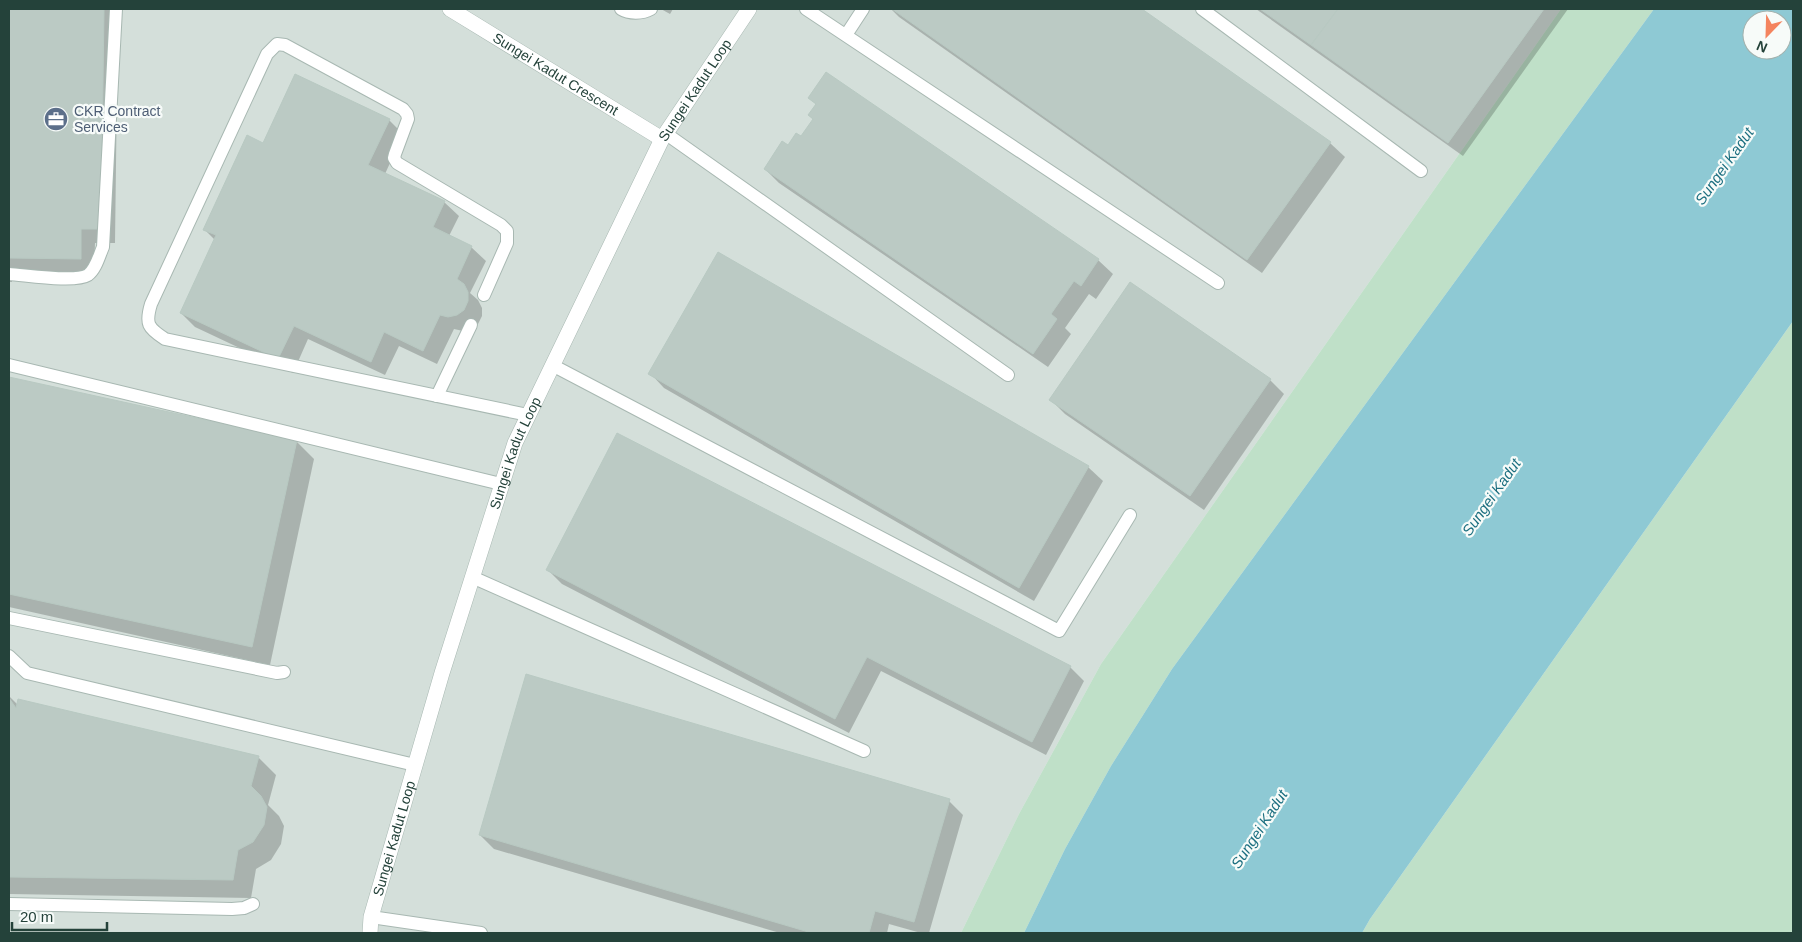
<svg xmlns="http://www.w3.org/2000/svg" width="1802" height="942" viewBox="0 0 1802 942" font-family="Helvetica,sans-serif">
	<rect width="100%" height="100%" fill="#e6efeb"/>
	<path fill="#d4dfda" d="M 9,9 L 1561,9 L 1101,664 L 1019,814 L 961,933 L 9,933 Z"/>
	<g fill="#bfe0c8">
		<path d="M 1561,9 L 1654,9 L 1172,669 L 1111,766 L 1065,849 L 1024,933 L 961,933 L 1019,814 L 1101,664 Z"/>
		<path d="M 1793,321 L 1793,933 L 1362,933 L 1370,919 Z"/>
	</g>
	<path fill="#8ec9d4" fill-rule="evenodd" d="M 1654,9 L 1793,9 L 1793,321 L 1370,919 L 1362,933 L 1024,933 L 1065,849 L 1111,766 L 1172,669 ZM 1752,20 L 1782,20 L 1782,50 L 1752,50 Z"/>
	<g fill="#0003">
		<path d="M 9,9 L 118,9 L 115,243 L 95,243 L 94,273 L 12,271 L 12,282 L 9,282 Z"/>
		<path d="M 661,9 L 673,9 L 670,14 Z"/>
		<path d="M 891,9 L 1140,9 L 1330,143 L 1345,157 L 1262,273 L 899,17 Z"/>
		<path d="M 1256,9 L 1568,9 L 1463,156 Z"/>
		<path d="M 826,74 L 1098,260 L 1113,274 L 1096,299 L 1089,294 L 1065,328 L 1071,334 L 1048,367 L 779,183 L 765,169 L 789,147 L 801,138 L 814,120 L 809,115 L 817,105 L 810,98 Z"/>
		<path d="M 389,120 L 403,134 L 385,174 L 444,202 L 459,216 L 449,236 L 471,247 L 486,261 L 470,293 L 478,300 L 482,308 L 482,316 L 478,324 L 471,329 L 463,331 L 454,329 L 437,364 L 399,346 L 385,375 L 308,339 L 293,373 L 195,327 L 181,313 L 215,240 L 205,230 L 263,144 Z"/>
		<path d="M 650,373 L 1088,467 L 1103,481 L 1034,601 L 664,388 Z"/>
		<path d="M 9,378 L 296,441 L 314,459 L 270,665 L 9,607 Z"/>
		<path d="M 1270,380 L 1284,394 L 1204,510 L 1065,414 L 1050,399 Z"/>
		<path d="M 548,570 L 1070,667 L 1084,681 L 1046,755 L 881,671 L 849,733 L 562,584 Z"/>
		<path d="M 9,696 L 18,705 L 258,757 L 276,775 L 268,805 L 279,816 L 284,826 L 281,844 L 271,860 L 256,869 L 251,898 L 9,894 Z"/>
		<path d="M 949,801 L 963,815 L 929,933 L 921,933 L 889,924 L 887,933 L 780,933 L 494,849 L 480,835 Z"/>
	</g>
	<g fill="#bbcac4" stroke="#b8c9c2">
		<path d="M 9,9 L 104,9 L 101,229 L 81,229 L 81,259 L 9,258 Z"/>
		<path d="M 892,9 L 1142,9 L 1331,142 L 1247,260 Z"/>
		<path d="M 1260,9 L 1338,9 L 1311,45 Z"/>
		<path d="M 1338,9 L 1544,9 L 1448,143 L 1311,45 Z"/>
		<path d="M 826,72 L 1099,259 L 1081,286 L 1074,281 L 1051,314 L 1057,319 L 1033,354 L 764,169 L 782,141 L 788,145 L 796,133 L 801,136 L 813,119 L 808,115 L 816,104 L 808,98 Z"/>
		<path d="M 295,74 L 390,119 L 368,165 L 445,201 L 433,227 L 472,246 L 457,279 L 464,284 L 468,292 L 468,301 L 464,310 L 457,315 L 448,317 L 440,315 L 423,351 L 384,332 L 371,362 L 294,326 L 278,359 L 180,313 L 216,235 L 203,230 L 247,135 L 263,143 Z"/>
		<path d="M 718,252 L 1089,466 L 1019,588 L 648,374 Z"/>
		<path d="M 1130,282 L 1271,379 L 1190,496 L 1049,400 Z"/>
		<path d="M 9,377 L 297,440 L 252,647 L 9,594 Z"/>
		<path d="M 617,433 L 1071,666 L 1032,742 L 867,657 L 835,719 L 546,570 Z"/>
		<path d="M 526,674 L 950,799 L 914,922 L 875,911 L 869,933 L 812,933 L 479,835 Z"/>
		<path d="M 9,698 L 16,708 L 18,699 L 259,756 L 251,786 L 261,796 L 267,807 L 264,825 L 253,842 L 238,850 L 233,880 L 9,877 Z"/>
	</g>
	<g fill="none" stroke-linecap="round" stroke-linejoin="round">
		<g stroke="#a8b8b2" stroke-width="14">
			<g id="service">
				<path d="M 621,9 C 629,14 642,14 651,9"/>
				<path d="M 806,9 L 1218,283"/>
				<path d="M 1202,9 L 1421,171"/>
				<path d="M 846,35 L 863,9"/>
				<path d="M 665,133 L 1008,375"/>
				<path d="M 9,274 C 26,275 75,283 88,275 C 96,269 99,256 103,247 L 116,9"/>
				<path d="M 484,295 L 507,243 L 507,231 L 501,225 L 397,163 L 394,158 L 395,154 L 408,119 L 407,114 L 403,109 L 285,45 L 277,44 L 267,54 L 151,304 C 145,324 148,328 165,339 L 528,415"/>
				<path d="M 9,365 L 501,484"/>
				<path d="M 552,365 L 1059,631 L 1130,515"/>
				<path d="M 437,396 L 471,325"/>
				<path d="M 472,577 L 864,751"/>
				<path d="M 9,618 L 277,673 L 284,672"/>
				<path d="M 9,656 L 27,673 L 415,765"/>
				<path d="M 9,904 L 232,909 L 244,908 L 253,904"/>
				<path d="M 371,917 L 481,933"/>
			</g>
		</g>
		<g stroke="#a8b8b2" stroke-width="16">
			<g id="minor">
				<path id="s1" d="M 450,9 L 662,139"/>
				<path id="s2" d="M 370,933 L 371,917 L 442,673 L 515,443 L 662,139 L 749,9"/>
			</g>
		</g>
		<use href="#service" stroke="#fff" stroke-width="12"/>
		<use href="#minor" stroke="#fff" stroke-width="15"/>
	</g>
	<defs>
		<g id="office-disc" transform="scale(1.25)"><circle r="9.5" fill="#5c6f8a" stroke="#f7fbf9"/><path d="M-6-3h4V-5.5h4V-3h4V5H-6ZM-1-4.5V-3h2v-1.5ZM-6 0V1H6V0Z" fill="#fff"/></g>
	</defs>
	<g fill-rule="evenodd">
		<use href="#office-disc" x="56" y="119"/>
	</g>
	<g text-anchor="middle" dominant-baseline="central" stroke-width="4.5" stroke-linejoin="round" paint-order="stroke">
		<g font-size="14" fill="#24423a" stroke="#f7fbf9">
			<text stroke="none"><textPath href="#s1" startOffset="124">Sungei Kadut Crescent</textPath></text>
			<text stroke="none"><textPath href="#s2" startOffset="908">Sungei Kadut Loop</textPath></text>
			<text stroke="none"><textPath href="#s2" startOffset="502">Sungei Kadut Loop</textPath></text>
			<text stroke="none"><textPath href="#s2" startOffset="98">Sungei Kadut Loop</textPath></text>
		</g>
		<g font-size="14" fill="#4e5e75" stroke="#f7fbf9" text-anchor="start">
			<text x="74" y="111">CKR Contract<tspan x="74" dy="16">Services</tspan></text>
		</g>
		<g font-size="15" font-style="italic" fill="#1c6f80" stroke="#f7fbf9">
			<text transform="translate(1724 166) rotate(-55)">Sungei Kadut</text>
			<text transform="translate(1491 497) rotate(-55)">Sungei Kadut</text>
			<text transform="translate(1259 829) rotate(-57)">Sungei Kadut</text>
		</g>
	</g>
	<rect width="1802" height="942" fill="none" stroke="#24423a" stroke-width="20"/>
	<g transform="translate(1767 35) rotate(203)"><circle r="24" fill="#f7fbf9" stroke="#a3b1ad"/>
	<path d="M0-4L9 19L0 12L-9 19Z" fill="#f4845f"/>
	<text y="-8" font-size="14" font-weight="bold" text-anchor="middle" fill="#24423a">N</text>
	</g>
	<path d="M12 922v8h95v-8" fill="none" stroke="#24423a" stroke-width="2.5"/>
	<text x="20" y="922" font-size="15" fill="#24423a" stroke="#f7fbf9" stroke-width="4" paint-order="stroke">20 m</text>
</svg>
